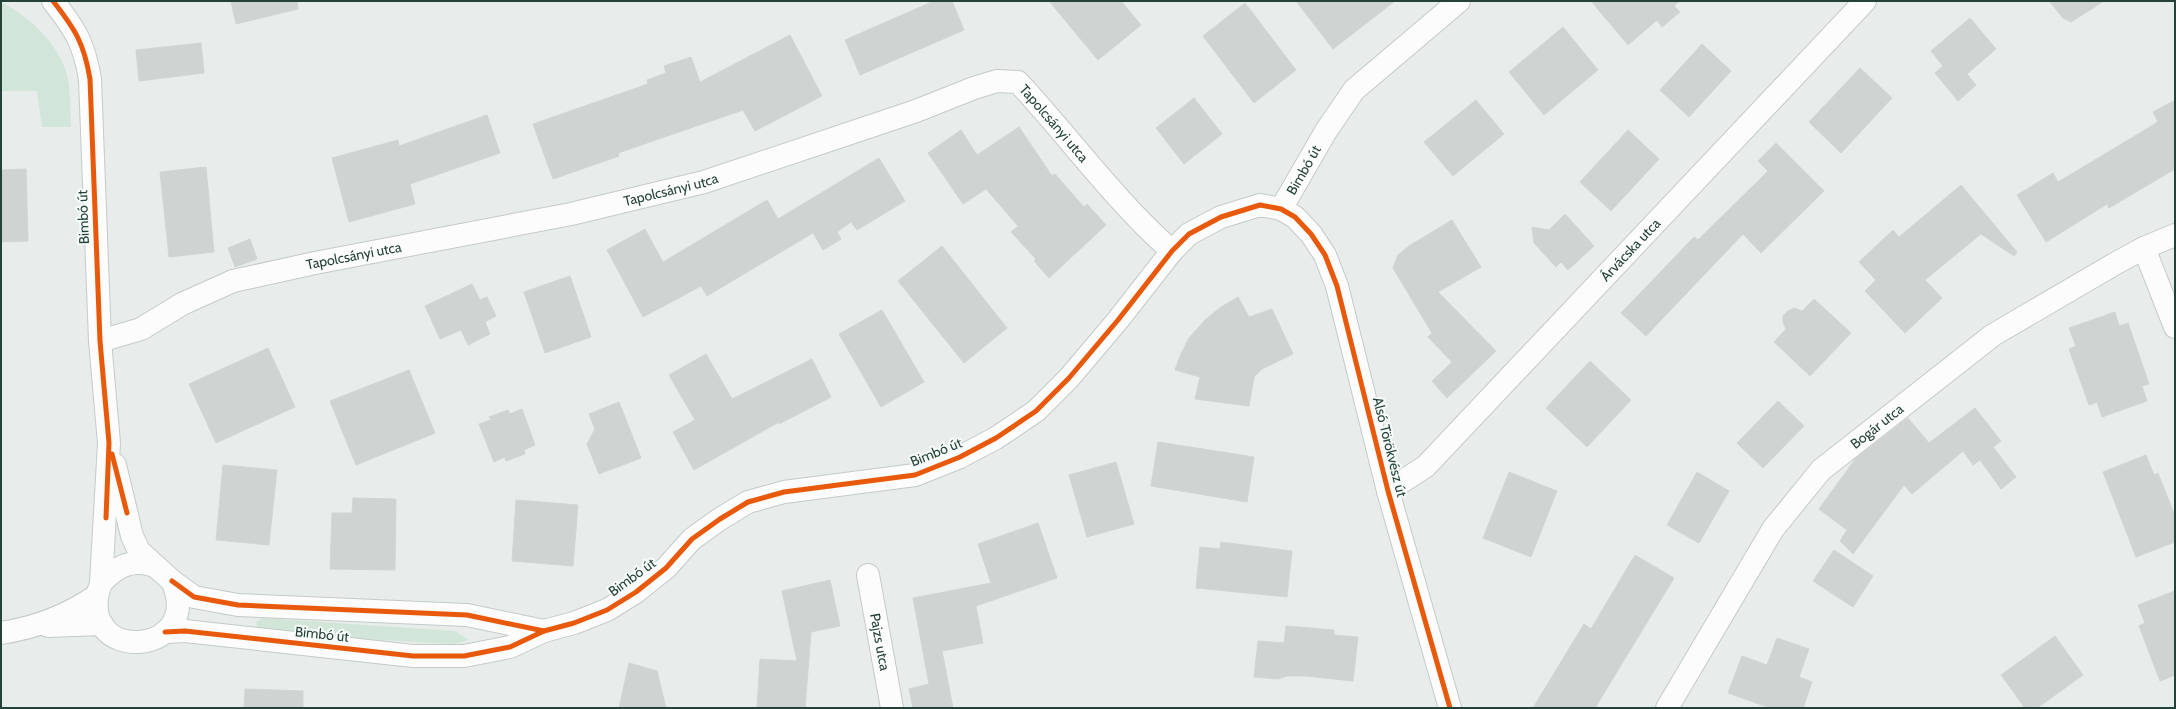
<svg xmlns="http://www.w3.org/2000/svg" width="2176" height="709" viewBox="0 0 2176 709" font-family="Cabin,sans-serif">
	<rect width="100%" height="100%" fill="#e8edeb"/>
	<g fill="#d1e6d8">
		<path d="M 1,2 C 29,16 59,44 67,75 C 71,92 70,110 71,127 L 42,127 L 37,91 L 1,91 Z"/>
		<path d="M 262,618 L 455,631 L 469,640 L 454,644 L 264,634 L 258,629 L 256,622 Z"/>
	</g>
	<g fill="#cfd4d2" stroke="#d1d6d4">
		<path d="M 231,1 L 297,1 L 298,9 L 236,24 Z"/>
		<path d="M 934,1 L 952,1 L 964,30 L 860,75 L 845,40 Z"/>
		<path d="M 1049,1 L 1121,1 L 1141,25 L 1098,60 Z"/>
		<path d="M 1296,1 L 1395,1 L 1333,49 Z"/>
		<path d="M 1591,1 L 1680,1 L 1674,6 L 1680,12 L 1662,27 L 1657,20 L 1628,45 Z"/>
		<path d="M 2049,1 L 2104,1 L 2071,22 L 2063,18 Z"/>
		<path d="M 1245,3 L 1296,70 L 1254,103 L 1203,36 Z"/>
		<path d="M 1970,18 L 1996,49 L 1967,74 L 1976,85 L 1958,101 L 1935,73 L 1943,66 L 1931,51 Z"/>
		<path d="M 1563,27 L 1598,70 L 1544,115 L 1509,72 Z"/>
		<path d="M 790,35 L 822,96 L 755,131 L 743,110 L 618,153 L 619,156 L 553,179 L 533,124 L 648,84 L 647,80 L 666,73 L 664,66 L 691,57 L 700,82 Z"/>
		<path d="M 201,43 L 204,73 L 139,81 L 136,50 Z"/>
		<path d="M 1702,44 L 1731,71 L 1689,117 L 1660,90 Z"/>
		<path d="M 1860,68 L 1892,98 L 1841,153 L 1809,122 Z"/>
		<path d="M 1194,98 L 1222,134 L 1184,164 L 1156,128 Z"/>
		<path d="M 1476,100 L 1504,134 L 1453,176 L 1424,142 Z"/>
		<path d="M 2175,100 L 2175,169 L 2109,208 L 2107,204 L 2046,242 L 2017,195 L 2053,173 L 2058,182 L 2158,122 L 2153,112 Z"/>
		<path d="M 487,115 L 500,153 L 410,184 L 415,204 L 349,222 L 332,158 L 398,140 L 399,146 Z"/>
		<path d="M 1019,127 L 1052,176 L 1055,174 L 1084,207 L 1087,204 L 1106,225 L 1049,278 L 1034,261 L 1036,259 L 1011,232 L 1018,226 L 986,189 L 963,204 L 928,153 L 961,130 L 977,155 Z"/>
		<path d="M 1628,130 L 1659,159 L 1611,211 L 1580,182 Z"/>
		<path d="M 1776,143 L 1824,191 L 1761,253 L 1743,234 L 1646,336 L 1621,313 L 1694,237 L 1698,240 L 1768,171 L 1758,161 Z"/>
		<path d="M 879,158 L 905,201 L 857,230 L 851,222 L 837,232 L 841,239 L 823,250 L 813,233 L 707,296 L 701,286 L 643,317 L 607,250 L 645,229 L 663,262 L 767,200 L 778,219 Z"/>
		<path d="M 206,167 L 214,252 L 169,257 L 160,172 Z"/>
		<path d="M 26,169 L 28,241 L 1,242 L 1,170 Z"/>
		<path d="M 1961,185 L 2017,252 L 2014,256 L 1981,234 L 1925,280 L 1942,298 L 1905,333 L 1865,291 L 1876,280 L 1859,262 L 1893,230 L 1899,237 Z"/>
		<path d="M 1565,214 L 1594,246 L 1568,270 L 1561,262 L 1556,267 L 1534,243 L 1532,227 L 1549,230 Z"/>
		<path d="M 1452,220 L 1481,267 L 1438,292 L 1496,351 L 1447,398 L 1432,381 L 1452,362 L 1428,337 L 1432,333 L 1393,268 L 1398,255 L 1409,246 Z"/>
		<path d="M 250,239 L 257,259 L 235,267 L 228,248 Z"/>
		<path d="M 942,246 L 1007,328 L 964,363 L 898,281 Z"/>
		<path d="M 570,276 L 591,337 L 545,353 L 524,292 Z"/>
		<path d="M 472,284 L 480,300 L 487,297 L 496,316 L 485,322 L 490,334 L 468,345 L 461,330 L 440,339 L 425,306 Z"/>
		<path d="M 1238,297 L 1249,317 L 1272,309 L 1293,354 L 1262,369 L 1254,377 L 1249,406 L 1195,399 L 1200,377 L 1175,370 L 1180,356 L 1189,338 L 1205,320 L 1221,307 Z"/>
		<path d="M 1814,299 L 1851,333 L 1810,376 L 1774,342 L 1786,329 L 1783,322 L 1783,316 L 1788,311 L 1794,308 L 1802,311 Z"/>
		<path d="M 882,310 L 924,382 L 881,407 L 839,334 Z"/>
		<path d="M 2115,312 L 2119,326 L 2128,323 L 2149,384 L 2142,386 L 2147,401 L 2102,417 L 2097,402 L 2089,405 L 2069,349 L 2076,346 L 2069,328 Z"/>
		<path d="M 268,348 L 295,407 L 216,443 L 189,384 Z"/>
		<path d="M 706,354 L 732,399 L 812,359 L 831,397 L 779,424 L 779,422 L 694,470 L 673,432 L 695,420 L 669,375 Z"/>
		<path d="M 1590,361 L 1631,400 L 1587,447 L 1546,408 Z"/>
		<path d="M 409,370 L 435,433 L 356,465 L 330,401 Z"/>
		<path d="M 1778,401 L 1804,426 L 1763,468 L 1737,443 Z"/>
		<path d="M 619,402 L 641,458 L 599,474 L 587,444 L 595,429 L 589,414 Z"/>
		<path d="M 1975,408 L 2001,441 L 1993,447 L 2016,477 L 2001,489 L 1980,460 L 1973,465 L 1963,451 L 1912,494 L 1904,485 L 1853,554 L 1840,541 L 1847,530 L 1819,509 L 1856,458 L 1908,418 L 1929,443 Z"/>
		<path d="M 522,409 L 535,445 L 524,450 L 525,454 L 506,461 L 505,457 L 494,462 L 479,424 L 491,420 L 489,417 L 508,410 L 510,414 Z"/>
		<path d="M 1158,442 L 1254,457 L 1247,502 L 1151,486 Z"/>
		<path d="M 2146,455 L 2154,475 L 2158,473 L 2175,516 L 2175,542 L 2136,557 L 2103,472 Z"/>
		<path d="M 1116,462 L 1134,524 L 1087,537 L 1069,475 Z"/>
		<path d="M 223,465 L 277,470 L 269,545 L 216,540 Z"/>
		<path d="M 1509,472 L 1557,491 L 1531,557 L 1483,538 Z"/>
		<path d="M 1697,472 L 1729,491 L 1699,543 L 1667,525 Z"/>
		<path d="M 353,498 L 396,499 L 395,570 L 330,569 L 332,513 L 352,513 Z"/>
		<path d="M 516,500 L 578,505 L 573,566 L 512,561 Z"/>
		<path d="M 1038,523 L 1057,578 L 976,606 L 983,643 L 942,651 L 953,708 L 913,708 L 909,689 L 929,684 L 913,598 L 991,583 L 978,544 Z"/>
		<path d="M 1221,542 L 1292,551 L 1287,597 L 1196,588 L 1200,547 L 1220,549 Z"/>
		<path d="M 1834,550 L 1873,576 L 1853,607 L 1813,581 Z"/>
		<path d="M 1635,555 L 1674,578 L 1595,708 L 1533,708 L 1584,624 L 1591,629 Z"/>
		<path d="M 830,580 L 840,626 L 811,632 L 805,708 L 757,708 L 760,659 L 797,661 L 782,591 Z"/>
		<path d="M 2175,591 L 2175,675 L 2160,681 L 2139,626 L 2145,623 L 2138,605 Z"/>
		<path d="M 1286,626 L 1334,630 L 1334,635 L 1358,637 L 1353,681 L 1305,676 L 1287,676 L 1278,679 L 1254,677 L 1258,641 L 1284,643 Z"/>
		<path d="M 2055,636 L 2083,675 L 2037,708 L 2025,708 L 2001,675 Z"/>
		<path d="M 1777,638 L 1809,649 L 1799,677 L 1812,682 L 1803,708 L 1770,708 L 1728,693 L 1742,656 L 1767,665 Z"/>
		<path d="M 629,663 L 657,671 L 666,708 L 619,708 Z"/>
		<path d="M 245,689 L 303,691 L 303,708 L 244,708 Z"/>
	</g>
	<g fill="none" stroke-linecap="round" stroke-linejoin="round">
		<g stroke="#c5cac8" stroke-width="24">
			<g id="street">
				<path id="s1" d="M 1281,209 L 1326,131 L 1354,90 L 1459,1"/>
				<path d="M 2144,248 L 2175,327"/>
				<path id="s2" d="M 100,341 L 141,329 L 182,304 L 233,281 L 315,263 L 571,214 L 704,182 L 916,111 L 974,88 L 997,81 L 1018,82 C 1069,137 1116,202 1172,251"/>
				<path id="s3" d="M 1388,491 L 1426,466 L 1865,1"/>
				<path id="s4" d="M 868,575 L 892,708"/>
				<path d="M 48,626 L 102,624"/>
				<path d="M 1,633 C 34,628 68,615 96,596"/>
				<path id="s5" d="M 1667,708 L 1773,529 L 1821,470 L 1993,335 L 2118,262 L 2144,248 L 2175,235"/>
			</g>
		</g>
		<g stroke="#c3cbc8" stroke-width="24">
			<g id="secondary">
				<path d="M 53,1 C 75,29 84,43 90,79 L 100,341 L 109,443 L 101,583 C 71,666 207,658 172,581"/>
				<path d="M 115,465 L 132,536 L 139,551 L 172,581 L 194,597 L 238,605 L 467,615 L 544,631"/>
				<path d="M 101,583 C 117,566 132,558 155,566"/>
				<path d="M 165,632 L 185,631 L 413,656 L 464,656 L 510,647 L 544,631 L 574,623 L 607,610 L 636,592 L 666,568 L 692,539 L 720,519 L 748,502 L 784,492 L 915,475 L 960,457 L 996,438 L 1036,411 L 1069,378 L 1118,320 L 1172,251 L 1189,234 L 1221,217 L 1260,205 L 1281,209 L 1295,217 L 1311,234 L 1325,255 L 1337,286 L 1388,491 L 1450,708"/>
			</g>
		</g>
		<use href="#street" stroke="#fcfcfc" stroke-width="22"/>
		<use href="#secondary" stroke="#fcfcfc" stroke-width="22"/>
		<g stroke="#f7fbf9" stroke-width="8">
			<g id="cycleway">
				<path d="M 53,1 C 75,29 84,43 90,79 L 100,341 L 109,443 L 106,518"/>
				<path d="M 112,454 L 127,513"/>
				<path d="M 172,581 L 194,597 L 238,605 L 467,615 L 544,631"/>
				<path d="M 165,632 L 185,631 L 413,656 L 464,656 L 510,647 L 544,631 L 574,623 L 607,610 L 636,592 L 666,568 L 692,539 L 720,519 L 748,502 L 784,492 L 915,475 L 960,457 L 996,438 L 1036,411 L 1069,378 L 1118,320 L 1172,251 L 1189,234 L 1221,217 L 1260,205 L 1281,209 L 1295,217 L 1311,234 L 1325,255 L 1337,286 L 1388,491 L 1450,708"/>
			</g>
		</g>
		<use href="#cycleway" stroke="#e8590c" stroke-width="5"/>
	</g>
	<g text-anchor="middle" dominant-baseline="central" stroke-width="4" stroke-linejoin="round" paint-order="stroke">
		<g font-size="14" fill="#24423a" stroke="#f7fbf9">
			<text stroke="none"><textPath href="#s2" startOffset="1014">Tapolcsányi utca</textPath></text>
			<text stroke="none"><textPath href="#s1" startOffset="45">Bimbó út</textPath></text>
			<text stroke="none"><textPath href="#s2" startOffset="594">Tapolcsányi utca</textPath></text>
			<text transform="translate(83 217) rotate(-92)">Bimbó út</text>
			<text stroke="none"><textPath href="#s3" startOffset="343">Árvácska utca</textPath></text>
			<text stroke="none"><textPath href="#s2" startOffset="270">Tapolcsányi utca</textPath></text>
			<text stroke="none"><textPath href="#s5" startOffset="355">Bogár utca</textPath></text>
			<text transform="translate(1390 447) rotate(76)">Alsó Törökvész út</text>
			<text transform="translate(936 452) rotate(-22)">Bimbó út</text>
			<text transform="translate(632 577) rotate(-36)">Bimbó út</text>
			<text transform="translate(322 634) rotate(6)">Bimbó út</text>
			<text stroke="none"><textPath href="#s4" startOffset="68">Pajzs utca</textPath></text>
		</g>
	</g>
	<rect width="2176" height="709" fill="none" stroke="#24423a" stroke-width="4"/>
</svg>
